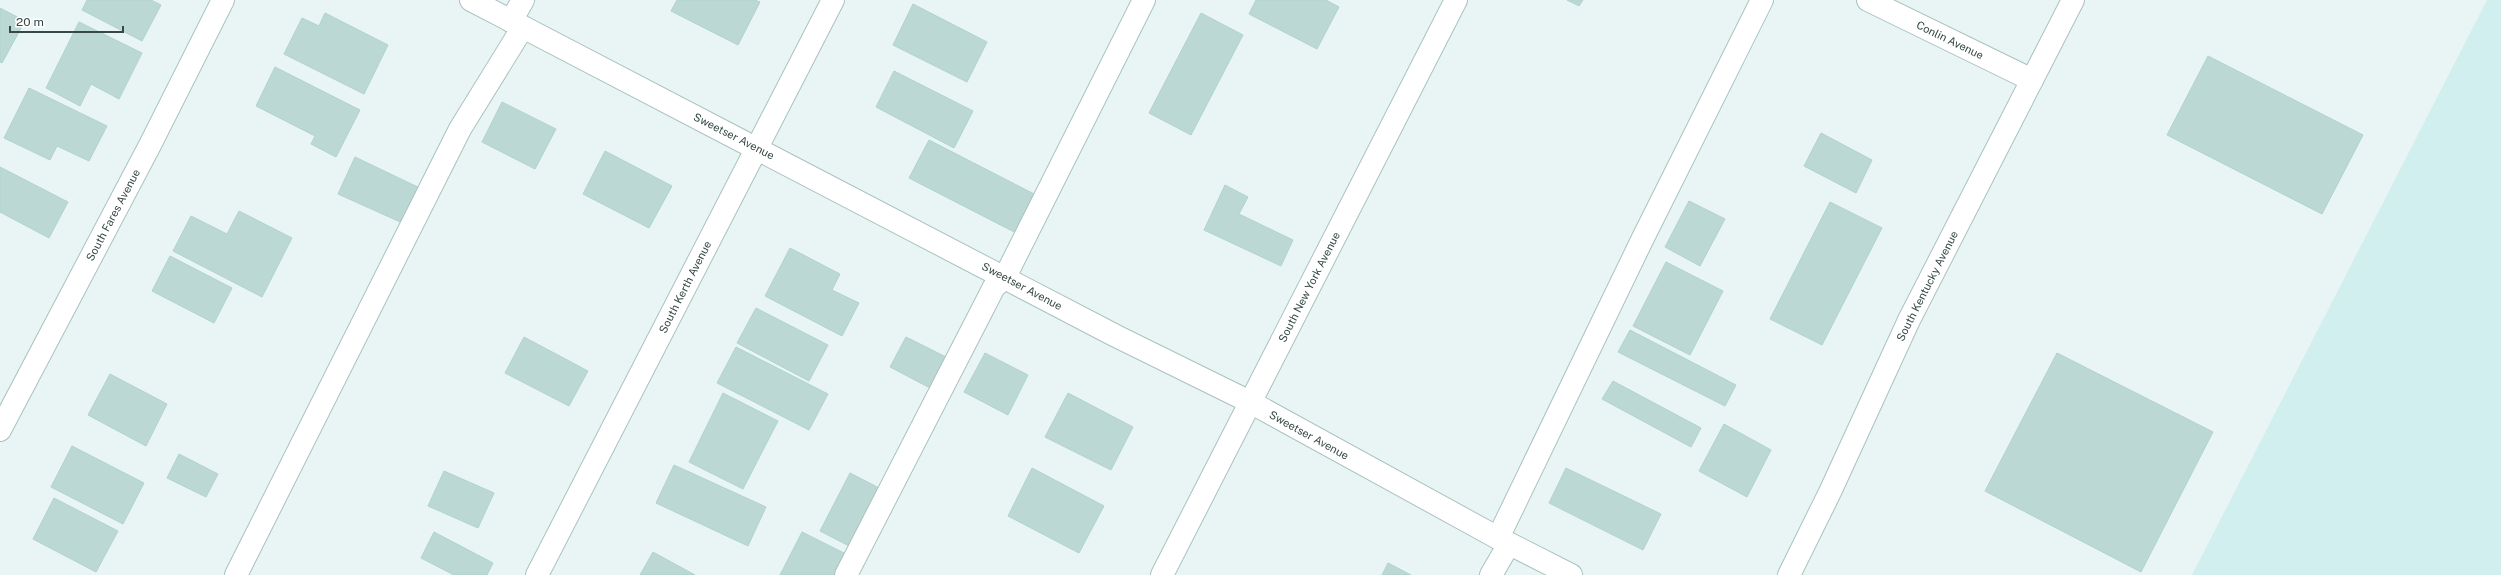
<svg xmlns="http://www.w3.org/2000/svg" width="2501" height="575" viewBox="0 0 2501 575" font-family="'Public Sans',sans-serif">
	<rect width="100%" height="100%" fill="#e8f5f4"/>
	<path fill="#d1efee" d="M 2487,0 L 2501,0 L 2501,575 L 2192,575 Z"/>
	<g fill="#bcd8d4" stroke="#afd3ce">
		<path d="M 87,0 L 151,0 L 161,5 L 142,41 L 82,10 Z"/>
		<path d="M 677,0 L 755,0 L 760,2 L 738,45 L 671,11 Z"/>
		<path d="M 1256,0 L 1326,0 L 1339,7 L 1317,49 L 1249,14 Z"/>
		<path d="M 1567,0 L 1583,0 L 1579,6 Z"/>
		<path d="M 913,4 L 987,42 L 967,82 L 893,45 Z"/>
		<path d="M 0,8 L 25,21 L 2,63 L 0,62 Z"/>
		<path d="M 325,13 L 388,45 L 364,94 L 284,54 L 302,18 L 319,26 Z"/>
		<path d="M 1201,13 L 1243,35 L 1191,135 L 1149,113 Z"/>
		<path d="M 79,22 L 142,53 L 119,99 L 91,84 L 80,106 L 46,88 Z"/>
		<path d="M 2208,56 L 2363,135 L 2322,214 L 2167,135 Z"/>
		<path d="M 275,67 L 360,110 L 336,157 L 311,144 L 315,136 L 256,106 Z"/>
		<path d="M 894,71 L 973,111 L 954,148 L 876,107 Z"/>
		<path d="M 29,88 L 107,126 L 89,161 L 57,146 L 50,160 L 4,138 Z"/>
		<path d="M 502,102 L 556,129 L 535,169 L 482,142 Z"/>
		<path d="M 1821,133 L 1872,160 L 1856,193 L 1804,166 Z"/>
		<path d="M 929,140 L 1040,197 L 1020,235 L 909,178 Z"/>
		<path d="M 605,151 L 672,186 L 649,228 L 583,194 Z"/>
		<path d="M 355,157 L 424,190 L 407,225 L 338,194 Z"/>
		<path d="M 0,167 L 68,202 L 49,238 L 0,212 Z"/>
		<path d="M 1225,185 L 1248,197 L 1239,214 L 1293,240 L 1281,266 L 1204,230 Z"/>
		<path d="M 1689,201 L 1725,219 L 1700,266 L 1665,247 Z"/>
		<path d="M 1830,202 L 1882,228 L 1822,345 L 1770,319 Z"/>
		<path d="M 239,211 L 292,238 L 262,297 L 173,251 L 191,216 L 227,234 Z"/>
		<path d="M 790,248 L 840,274 L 832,290 L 859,303 L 842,336 L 765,296 Z"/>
		<path d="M 170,256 L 232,288 L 214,323 L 152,291 Z"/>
		<path d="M 1666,262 L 1723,291 L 1690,355 L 1633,326 Z"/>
		<path d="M 756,308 L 828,345 L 809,381 L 737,343 Z"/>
		<path d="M 1630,330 L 1736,385 L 1725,406 L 1618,352 Z"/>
		<path d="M 524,337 L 588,371 L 569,406 L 505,373 Z"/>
		<path d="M 906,337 L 948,358 L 932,389 L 890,367 Z"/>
		<path d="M 736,347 L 828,394 L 809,430 L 717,383 Z"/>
		<path d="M 985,353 L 1028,375 L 1008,415 L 964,392 Z"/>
		<path d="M 2057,353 L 2213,432 L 2141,572 L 1985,491 Z"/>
		<path d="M 110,374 L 167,404 L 146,446 L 88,415 Z"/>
		<path d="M 1613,381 L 1701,428 L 1691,447 L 1602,399 Z"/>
		<path d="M 723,393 L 778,421 L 743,489 L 689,462 Z"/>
		<path d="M 1068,393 L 1133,427 L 1111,470 L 1045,437 Z"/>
		<path d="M 1724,424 L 1771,450 L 1747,497 L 1699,471 Z"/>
		<path d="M 72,446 L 144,483 L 123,524 L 51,487 Z"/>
		<path d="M 179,454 L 218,474 L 206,497 L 167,478 Z"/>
		<path d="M 674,465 L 766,507 L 748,546 L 656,503 Z"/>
		<path d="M 1032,468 L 1104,506 L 1079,553 L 1008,516 Z"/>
		<path d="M 1566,468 L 1661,514 L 1643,550 L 1549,503 Z"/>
		<path d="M 444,471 L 494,493 L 478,528 L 428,506 Z"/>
		<path d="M 850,473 L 885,491 L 855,549 L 820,531 Z"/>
		<path d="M 54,498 L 118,531 L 96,572 L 33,539 Z"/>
		<path d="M 434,532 L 493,563 L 487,575 L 454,575 L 421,558 Z"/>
		<path d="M 802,532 L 846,554 L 835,575 L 780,575 Z"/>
		<path d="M 653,552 L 695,575 L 640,575 Z"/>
		<path d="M 1388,563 L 1411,575 L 1382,575 Z"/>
	</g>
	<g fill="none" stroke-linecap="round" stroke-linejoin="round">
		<g stroke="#aac2bf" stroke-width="24">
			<g id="minor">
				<path d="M 471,0 L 1116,336 L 1250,402 L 1498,538 L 1571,575"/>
				<path d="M 1868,0 L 2032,80"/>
				<path d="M 511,21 L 523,0"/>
				<path d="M 0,430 L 150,145 L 223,0"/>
				<path d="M 1498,538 L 1642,240 L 1762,0"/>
				<path d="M 236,575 L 460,129 L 523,27"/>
				<path d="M 537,575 L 833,0"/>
				<path d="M 846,575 L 994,287 L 1005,277 L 1144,0"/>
				<path d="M 1162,575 L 1456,0"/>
				<path d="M 1491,575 L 1509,544"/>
				<path d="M 1789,575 L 1830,492 L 1909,320 L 2073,0"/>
			</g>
		</g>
		<use href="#minor" stroke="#fff" stroke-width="22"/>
	</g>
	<g text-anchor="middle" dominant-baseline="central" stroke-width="3" stroke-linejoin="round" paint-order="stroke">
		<g font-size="11" fill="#364946" stroke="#fff">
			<text transform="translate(1950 40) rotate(26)">Conlin Avenue</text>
			<text transform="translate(734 136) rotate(27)">Sweetser Avenue</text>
			<text transform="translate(113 215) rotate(-62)">South Fares Avenue</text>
			<text transform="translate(1022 286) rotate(28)">Sweetser Avenue</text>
			<text transform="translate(1927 286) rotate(-63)">South Kentucky Avenue</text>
			<text transform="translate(685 287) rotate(-63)">South Kerth Avenue</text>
			<text transform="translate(1309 287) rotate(-63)">South New York Avenue</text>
			<text transform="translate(1309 435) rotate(29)">Sweetser Avenue</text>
		</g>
	</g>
	<path d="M10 26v6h113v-6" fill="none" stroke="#364946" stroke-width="2"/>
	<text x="16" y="26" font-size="12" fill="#364946" stroke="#ffffff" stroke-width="3" paint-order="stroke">20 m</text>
</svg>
